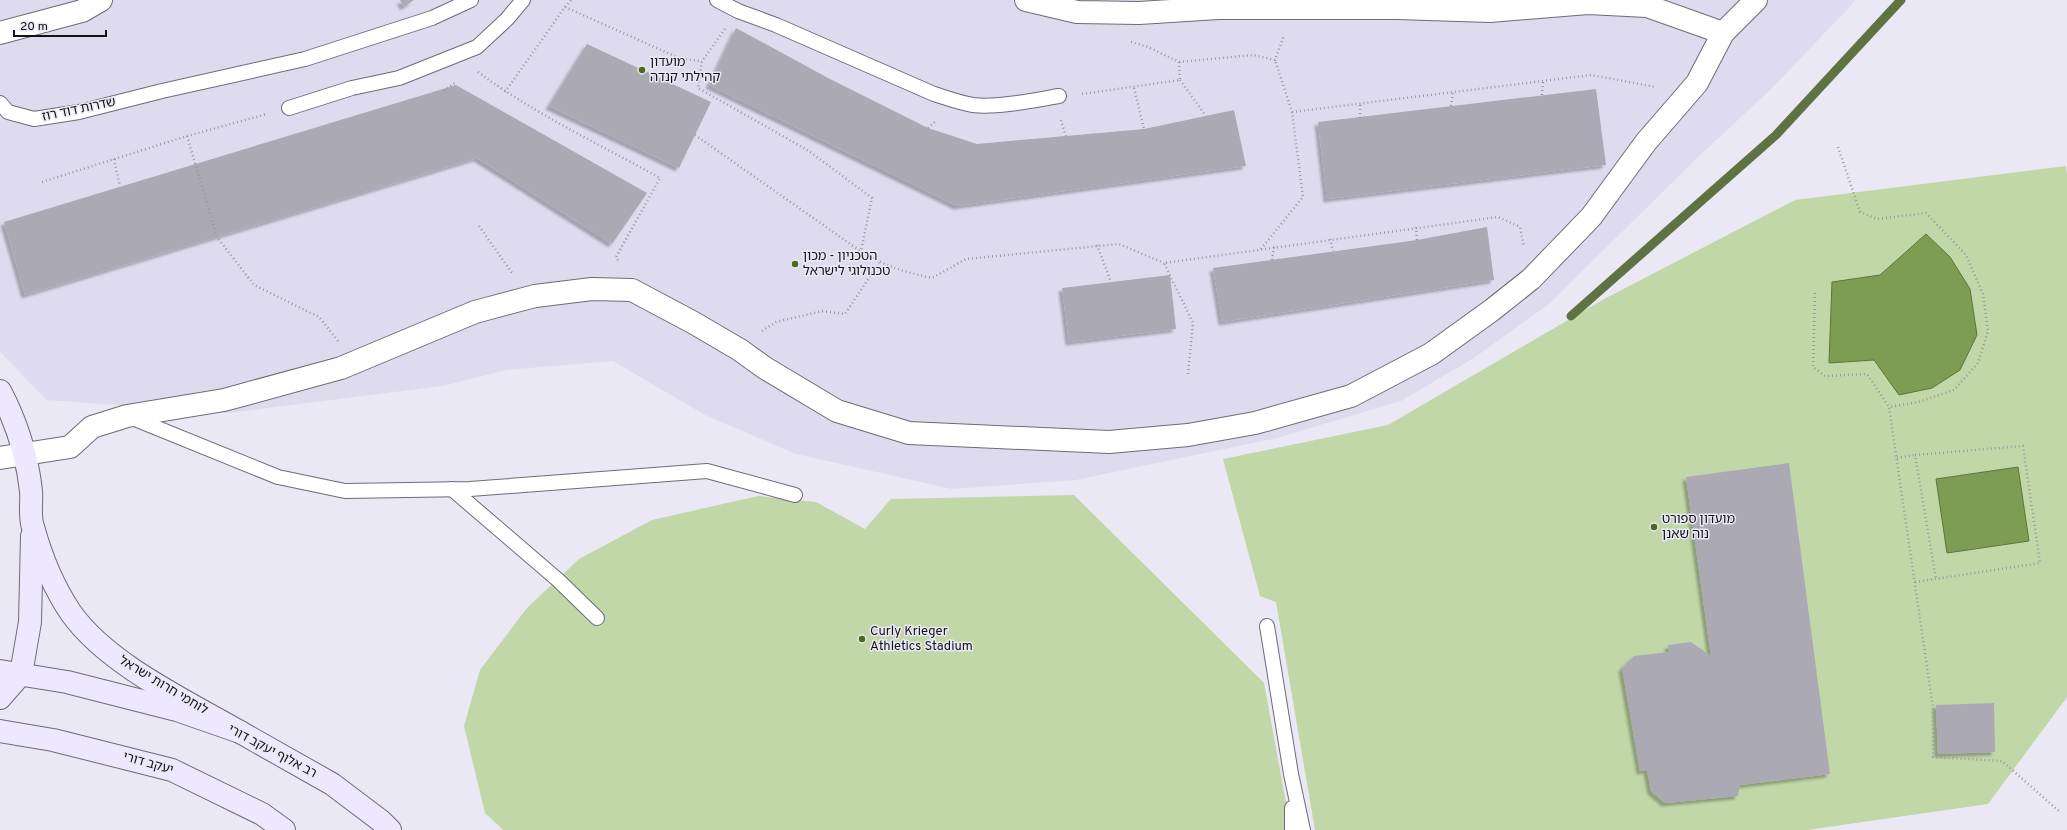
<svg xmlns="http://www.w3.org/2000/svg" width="2067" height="830" viewBox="0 0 2067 830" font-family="Overpass,'Noto Sans Hebrew',sans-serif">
	<defs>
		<filter id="shadow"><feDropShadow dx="-3.5" dy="3.5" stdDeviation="1" flood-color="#0004"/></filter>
	</defs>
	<rect width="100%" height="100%" fill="#eae8f4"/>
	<path fill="#dfdbef" d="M 0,0 L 1856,0 L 1770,90 L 1696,159 L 1549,304 L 1474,358 L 1401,401 L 1277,438 L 1076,480 L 952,489 L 796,454 L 705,415 L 613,361 L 506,370 L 442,386 L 228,413 L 47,400 L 0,352 Z"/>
	<g fill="#c1d7a7">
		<path d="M 2066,166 L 2067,175 L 2067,697 L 1988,804 L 1807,830 L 1315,830 L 1276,602 L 1260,596 L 1223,459 L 1388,425 L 1606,298 L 1795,200 Z"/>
		<path d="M 1074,495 L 1264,683 L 1291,830 L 503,830 L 485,813 L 464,726 L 480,670 L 527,608 L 579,559 L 652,520 L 758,496 L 816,502 L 865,529 L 891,499 Z"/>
	</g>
	<g fill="#7e9d53" stroke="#5e7341">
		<path d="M 1926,234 L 1950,257 L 1970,289 L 1977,335 L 1960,370 L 1932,388 L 1899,395 L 1874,360 L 1829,363 L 1832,282 L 1880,275 Z"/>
		<path d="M 2018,467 L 2029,541 L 1947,553 L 1936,479 Z"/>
	</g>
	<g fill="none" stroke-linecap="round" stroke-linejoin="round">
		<path stroke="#5e7341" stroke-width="9" d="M 1571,316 L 1776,135 L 1901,0"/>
	</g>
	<g fill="#aba9b4" filter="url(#shadow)">
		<path d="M 400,0 L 414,0 L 404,7 Z"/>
		<path d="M 736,28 L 830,79 L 928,128 L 977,144 L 1144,129 L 1234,110 L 1246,166 L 957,206 L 709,85 Z"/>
		<path d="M 587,44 L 711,102 L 679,168 L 549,106 Z"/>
		<path d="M 456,85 L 647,193 L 612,244 L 477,158 L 25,295 L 4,222 Z"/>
		<path d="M 1596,89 L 1606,165 L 1327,199 L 1318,122 Z"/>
		<path d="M 1487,227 L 1494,280 L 1222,322 L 1213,268 L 1417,240 Z"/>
		<path d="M 1170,275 L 1176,329 L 1069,342 L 1062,288 Z"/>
		<path d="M 1789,463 L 1830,774 L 1740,785 L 1738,796 L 1665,803 L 1651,791 L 1647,770 L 1640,771 L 1622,668 L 1634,656 L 1669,652 L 1668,645 L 1691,642 L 1711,656 L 1686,477 Z"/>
		<path d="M 1994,703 L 1995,752 L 1938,754 L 1936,705 Z"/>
	</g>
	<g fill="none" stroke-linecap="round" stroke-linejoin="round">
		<g stroke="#6d6b76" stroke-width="16">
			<g id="service">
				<path d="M 717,0 L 738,11 L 776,25 L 934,94 C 947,98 960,103 973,105 C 997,108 1035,100 1059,96"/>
				<path d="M 0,103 L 8,112 L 34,119 L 79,112 L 162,91 L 305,59 L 432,18 L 471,0"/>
				<path d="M 289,108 L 352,88 L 399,78 L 477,47 L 507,19 L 523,0"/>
				<path d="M 130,417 L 278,477 L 345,491 L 470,489 L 707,471 L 795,495"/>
				<path d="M 452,489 L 558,580 L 597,618"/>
				<path d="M 1267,626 L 1291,774 L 1303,830"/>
				<path d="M 1292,808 L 1292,830"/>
			</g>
		</g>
		<g stroke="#6d6b76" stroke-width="24">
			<g id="minor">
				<path d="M 1723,33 L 1756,0"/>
				<path d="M 0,458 L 70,447 L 92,427 L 127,416 L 224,400 L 341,368 L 475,312 L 535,296 L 592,289 L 632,290 L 694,323 L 740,350 L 765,368 L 837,411 L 909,433 L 1109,442 L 1188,435 L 1255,423 L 1351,396 L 1431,354 L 1492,310 L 1531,279 L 1591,217 L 1646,142 L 1697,83 L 1723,33 L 1647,6 L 1588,3 L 1490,11 L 1397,8 L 1218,8 L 1139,13 L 1077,12 L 1026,0"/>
			</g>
		</g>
		<g stroke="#6d6b76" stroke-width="24">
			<path id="tertiary" d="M 0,33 L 82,11 L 101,0"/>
		</g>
		<g stroke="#6d6b76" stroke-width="24">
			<g id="secondary">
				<path d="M 0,391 C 17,423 27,455 31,491 C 32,503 29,516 33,527 C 41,556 54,588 71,613 C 107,664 186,701 240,732"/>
				<path d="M 0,671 L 67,682 L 177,710 L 240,732 L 332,784 L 381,821 L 390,830"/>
				<path d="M 0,698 L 21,674 L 30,622 L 32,536"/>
				<path d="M 0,731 L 53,740 L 172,770 L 262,814 L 284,830"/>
			</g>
		</g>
		<g stroke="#9998a1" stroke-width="2.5" stroke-dasharray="1 3" stroke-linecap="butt">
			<path d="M 565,7 L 571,0"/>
			<path d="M 725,29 L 702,61 L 698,88 L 809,151 L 872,198 L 861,251"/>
			<path d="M 1131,42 L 1148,47 L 1179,62 L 1180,80"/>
			<path d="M 1179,62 L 1253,55 L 1275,60 L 1283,38 L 1282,35"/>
			<path d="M 478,72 C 535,114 599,144 660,178 L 616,257 L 619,262"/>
			<path d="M 1180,80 L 1206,116"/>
			<path d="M 1134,88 L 1144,129"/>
			<path d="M 444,91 L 456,82"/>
			<path d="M 505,92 L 565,7 L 681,59 L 702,61"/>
			<path d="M 1082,94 L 1180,80"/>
			<path d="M 1542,95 L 1543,80"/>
			<path d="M 1451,106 L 1453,92"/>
			<path d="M 1292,112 L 1591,75 L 1656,87"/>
			<path d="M 1360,118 L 1360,104"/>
			<path d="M 1061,120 L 1066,137"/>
			<path d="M 928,128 L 937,120"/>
			<path d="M 695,135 L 856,248 C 884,266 900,271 932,278 L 966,259 L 1119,244 L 1164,263"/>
			<path d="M 187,136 L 217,237 L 254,285 L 319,317 L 338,341"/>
			<path d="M 1838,147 L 1860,212 L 1877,219 L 1926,213 L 1966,255 L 1983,294 L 1988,331 L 1978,363 L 1954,390 L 1918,402 L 1889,407 L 1933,708 L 1933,757 L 2002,761 L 2060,812"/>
			<path d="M 114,159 L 120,186"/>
			<path d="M 42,182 L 187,136 L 267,114"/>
			<path d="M 479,226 L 512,273"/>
			<path d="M 1416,227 L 1417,240"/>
			<path d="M 1330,239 L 1333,251"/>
			<path d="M 1097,245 L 1111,282"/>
			<path d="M 1261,249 L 1303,197 L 1292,112 L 1275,60"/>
			<path d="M 1272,260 L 1274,247"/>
			<path d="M 1815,293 L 1813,367 L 1825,376 L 1867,374 L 1889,407"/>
			<path d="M 762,331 L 776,322 L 822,311 L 845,314 L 879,263"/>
			<path d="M 1188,374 L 1193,323 L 1164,263 L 1498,217 L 1520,227 L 1524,247"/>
			<path d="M 1897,458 L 1915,455"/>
			<path d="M 1915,582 L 2040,563 L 2023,446 L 1915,455 L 1936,579"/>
		</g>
		<use href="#service" stroke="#fff" stroke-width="14"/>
		<use href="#minor" stroke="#fff" stroke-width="22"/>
		<use href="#tertiary" stroke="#fff" stroke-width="22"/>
		<use href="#secondary" stroke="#ede8fe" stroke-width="22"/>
	</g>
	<g fill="#4c691c" stroke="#eae8f4" stroke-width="1.5">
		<circle cx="642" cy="70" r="4"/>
		<circle cx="795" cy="264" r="4"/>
		<circle cx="1654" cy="527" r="4"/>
		<circle cx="862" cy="639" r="4"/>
	</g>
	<g text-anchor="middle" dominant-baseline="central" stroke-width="3" stroke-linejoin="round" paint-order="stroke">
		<g font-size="13" fill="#121216" stroke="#eae8f4" text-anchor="start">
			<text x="650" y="63">מועדון<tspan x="650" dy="15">קהילתי קנדה</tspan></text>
			<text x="803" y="257">הטכניון - מכון<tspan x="803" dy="15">טכנולוגי לישראל</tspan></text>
			<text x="1662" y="520">מועדון ספורט<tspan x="1662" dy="15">נוה שאנן</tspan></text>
			<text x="870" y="632">Curly Krieger<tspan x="870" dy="15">Athletics Stadium</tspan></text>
		</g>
		<g font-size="13" fill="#121216" stroke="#eae8f4">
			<text transform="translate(79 110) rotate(-12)">שדרות דוד רוז</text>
			<text transform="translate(163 686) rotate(31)">לוחמי חרות ישראל</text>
			<text transform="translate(272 752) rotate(28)">רב אלוף יעקב דורי</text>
			<text transform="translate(148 764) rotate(16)">יעקב דורי</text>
		</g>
	</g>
	<path d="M14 30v6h92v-6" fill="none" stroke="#121216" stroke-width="2"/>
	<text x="20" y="30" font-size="12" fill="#121216" stroke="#eae8f4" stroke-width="3" paint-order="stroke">20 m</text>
</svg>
